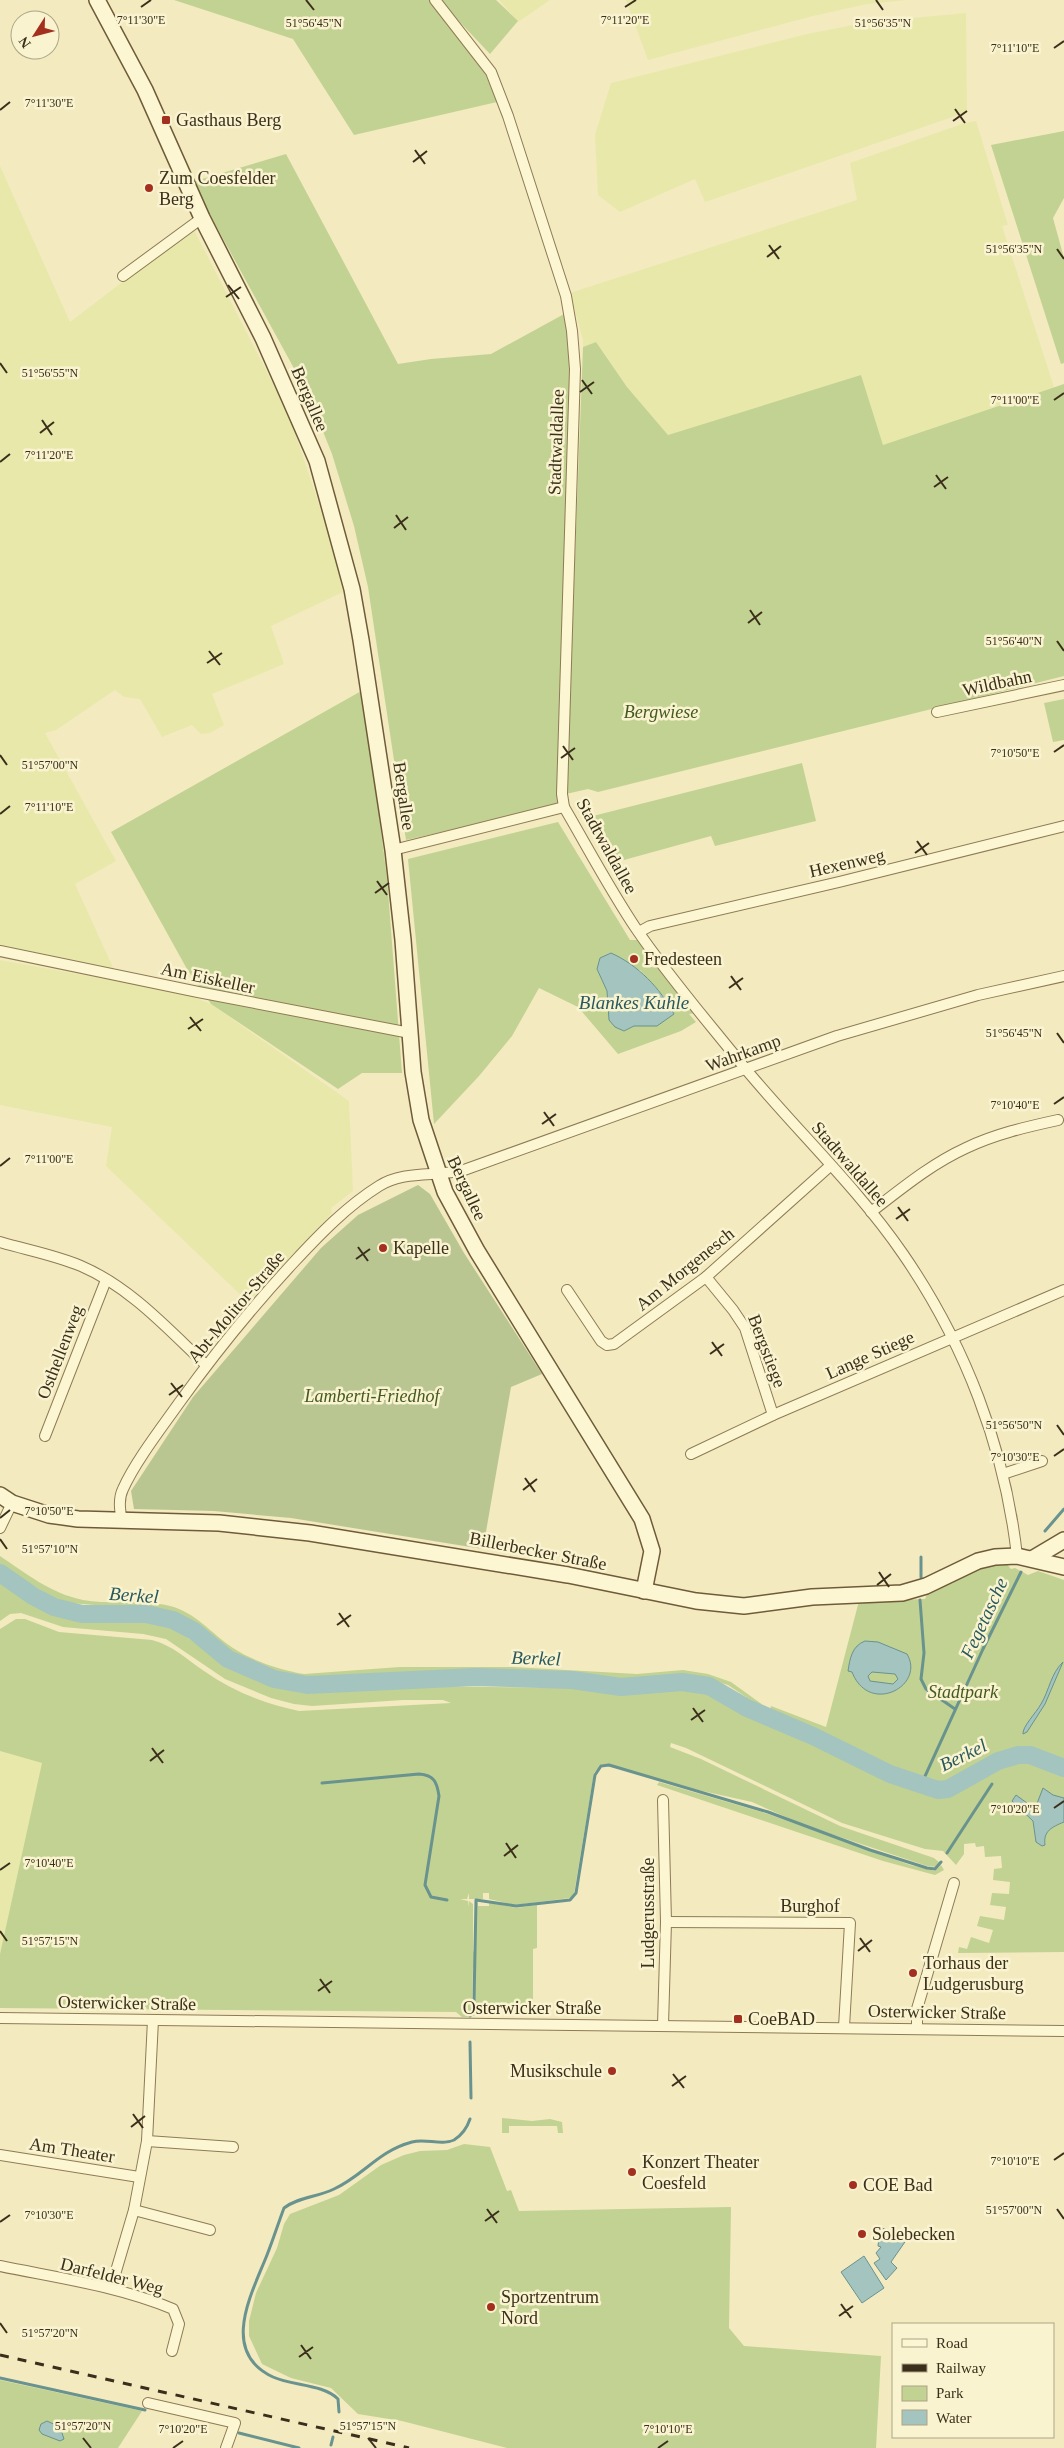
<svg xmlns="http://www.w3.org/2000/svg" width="1064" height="2448" viewBox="0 0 1064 2448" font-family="'Times New Roman',serif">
	<rect width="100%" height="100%" fill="#f3eabf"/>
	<g fill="#e9e8ab">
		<path d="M 499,0 L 550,0 L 518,22 Z"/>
		<path d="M 626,0 L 907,0 L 867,4 L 813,16 L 648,60 Z"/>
		<path d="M 966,13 L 967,112 L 705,202 L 695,179 L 620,212 L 598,195 L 595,135 L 611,83 L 807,34 L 869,22 Z"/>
		<path d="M 976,121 L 1008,225 L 1002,226 L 1054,387 L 969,418 L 883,445 L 861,376 L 668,435 L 627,387 L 596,342 L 583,347 L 583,340 L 570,293 L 857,200 L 850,163 L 965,123 Z"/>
		<path d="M 0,166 L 70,322 L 193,228 L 289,415 L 336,555 L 343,592 L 271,626 L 284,664 L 212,694 L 224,725 L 210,733 L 201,734 L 192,725 L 162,737 L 140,699 L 124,697 L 115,690 L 56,730 L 45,733 L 116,861 L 75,884 L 115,972 L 0,945 Z"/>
		<path d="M 0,960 L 183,993 L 211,1004 L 349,1101 L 353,1191 L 331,1208 L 332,1213 L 248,1302 L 106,1166 L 112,1127 L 0,1105 Z"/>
		<path d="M 0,1751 L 43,1763 L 0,1954 Z"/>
	</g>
	<g fill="#c2d292" fill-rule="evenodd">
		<path d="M 174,0 L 431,0 L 481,64 L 497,102 L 354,135 L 293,39 Z"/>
		<path d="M 439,0 L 496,0 L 518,21 L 490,54 Z"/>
		<path d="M 1064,131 L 1064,198 L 1053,218 L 1064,258 L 1064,363 L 1061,364 L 991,145 Z"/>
		<path d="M 286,154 L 398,364 L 431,359 L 491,354 L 566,313 L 572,369 L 558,806 L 406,840 L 368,587 L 354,526 L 332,454 L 308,394 L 192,182 Z"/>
		<path d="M 596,342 L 627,387 L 668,435 L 861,375 L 883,445 L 1064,384 L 1064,676 L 598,792 L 588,789 L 566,794 L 583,347 Z"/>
		<path d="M 363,690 L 387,878 L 402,1073 L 362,1073 L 338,1089 L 211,1004 L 187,969 L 111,832 Z"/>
		<path d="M 1064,699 L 1064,740 L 1053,742 L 1044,703 Z"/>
		<path d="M 802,763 L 816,821 L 715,846 L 711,836 L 613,863 L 585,818 Z"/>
		<path d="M 558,822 L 630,940 L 640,940 L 697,1013 L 689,1014 L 696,1022 L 681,1031 L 618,1054 L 578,1007 L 539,988 L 512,1036 L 479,1076 L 434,1124 L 408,859 ZM 597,969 L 640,970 L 665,998 L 657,1026 L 634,1026 L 624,1031 L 609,1020 L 607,991 Z"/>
		<path d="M 0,1556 C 27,1574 50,1593 83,1600 C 111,1605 142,1599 170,1606 C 195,1612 212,1634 233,1648 C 253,1661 280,1670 304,1674 L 400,1667 L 513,1667 L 637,1674 L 683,1670 L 708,1674 L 731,1682 L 770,1710 L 771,1706 L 826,1727 L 859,1601 L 925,1599 L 929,1590 L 979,1566 L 1006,1563 L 1011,1569 L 1015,1568 L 1028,1575 L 1038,1571 L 1064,1580 L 1064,1952 L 958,1953 L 959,1947 L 967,1949 L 971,1937 L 989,1943 L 993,1930 L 977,1926 L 980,1916 L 1004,1920 L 1006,1907 L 990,1905 L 992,1893 L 1009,1894 L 1010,1882 L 993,1880 L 994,1869 L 1002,1868 L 1001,1856 L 985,1857 L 984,1846 L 976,1847 L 975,1843 L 964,1844 L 964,1854 L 956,1865 L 943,1851 L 925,1849 L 842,1823 L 686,1748 L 671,1743 L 670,1747 L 701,1759 L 840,1826 L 934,1858 L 940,1863 L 936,1867 L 927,1866 L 804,1825 L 752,1802 L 680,1786 L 608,1764 L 602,1764 L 594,1773 L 574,1894 L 570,1898 L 515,1905 L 489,1899 L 489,1893 L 483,1893 L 483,1899 L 469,1899 L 469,1893 L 467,1899 L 460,1899 L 468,1901 L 468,1907 L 469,1901 L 473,1904 L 473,1952 L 475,1950 L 476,1904 L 478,1902 L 478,1906 L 489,1906 L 489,1902 L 516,1908 L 537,1905 L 537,1948 L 533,1949 L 533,2010 L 479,2010 L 474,2016 L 471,2016 L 475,2003 L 475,1970 L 473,1967 L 472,2012 L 469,2017 L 462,2017 L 456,2012 L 0,2008 L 0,1954 L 42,1763 L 0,1751 L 0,1629 L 16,1619 L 25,1619 L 59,1632 L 152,1640 C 174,1646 186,1659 204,1671 C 233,1691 264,1704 299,1711 L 451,1703 L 443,1700 L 403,1700 L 312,1706 L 294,1704 L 271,1698 L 225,1679 L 166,1639 L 143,1634 L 63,1627 L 21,1613 L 10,1614 L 0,1621 L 0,1581 L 50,1612 L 67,1617 L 148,1622 L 177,1630 L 231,1669 L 276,1687 L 303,1693 L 401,1686 L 581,1688 L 624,1694 L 681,1688 L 702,1690 L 722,1697 L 737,1710 L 757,1721 L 795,1734 L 898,1782 L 900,1770 L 793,1720 L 764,1709 L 728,1685 L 703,1678 L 681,1676 L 636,1680 L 583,1674 L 451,1672 L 399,1672 L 320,1678 L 293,1677 L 238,1657 L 184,1618 L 168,1611 L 70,1603 L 54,1598 L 0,1566 Z"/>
		<path d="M 659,1782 L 768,1814 L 910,1865 L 935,1871 L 941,1865 L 944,1870 L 935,1875 L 883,1861 L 657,1785 Z"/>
		<path d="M 502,2118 L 532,2121 L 550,2119 L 562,2122 L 563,2133 L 558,2133 L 557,2126 L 509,2126 L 509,2133 L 502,2133 Z"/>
		<path d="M 464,2144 L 490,2147 L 507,2191 L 511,2190 L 519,2211 L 731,2207 L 729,2328 L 744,2346 L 881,2356 L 876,2448 L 507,2448 L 402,2421 L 358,2414 L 331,2388 L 291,2378 L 262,2364 L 249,2336 L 249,2321 L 256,2293 L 277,2248 L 284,2224 L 290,2214 L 339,2195 L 381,2165 L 404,2155 L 420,2151 L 447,2150 Z"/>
		<path d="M 0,2380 L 142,2411 L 118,2448 L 0,2448 Z"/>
	</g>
	<path fill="#b9c692" d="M 418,1185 L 430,1194 L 464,1253 L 542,1374 L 511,1387 L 483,1549 L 291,1518 L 214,1511 L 134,1509 L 131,1491 L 193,1397 L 321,1248 L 358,1215 Z"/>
	<g fill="#a3c4bf" stroke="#69938e" fill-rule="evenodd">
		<path d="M 611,953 C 638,965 660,988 674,1014 L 657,1026 L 634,1026 L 624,1031 L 615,1027 L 609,1020 L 607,991 L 597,969 L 600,958 Z"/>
		<path d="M 865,1641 L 878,1642 L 907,1654 C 926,1686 869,1716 852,1672 L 848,1671 C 850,1658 852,1646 865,1641 ZM 872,1672 L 895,1674 L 898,1679 L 893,1684 L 870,1681 L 868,1676 Z"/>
		<path d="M 1063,1662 L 1045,1704 L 1027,1732 L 1023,1734 C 1022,1727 1036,1713 1041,1704 C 1049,1691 1051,1673 1063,1662 Z"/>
		<path d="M 1043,1788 L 1053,1795 L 1064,1798 L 1064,1822 C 1052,1827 1043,1831 1045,1845 L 1042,1846 L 1036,1842 L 1033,1821 L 1012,1801 L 1016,1795 L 1031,1806 L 1036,1806 Z"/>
		<path d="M 880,2227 L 907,2239 L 891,2262 L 897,2268 L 886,2280 L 874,2263 L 880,2259 L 876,2253 L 881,2247 L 878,2246 Z"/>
		<path d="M 864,2256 L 884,2288 L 862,2303 L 841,2272 Z"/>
		<path d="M 47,2421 L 60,2427 L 64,2439 L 60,2441 L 42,2434 L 39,2430 L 41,2424 Z"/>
	</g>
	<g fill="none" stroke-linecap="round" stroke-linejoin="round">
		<g stroke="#69938e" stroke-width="3">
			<path d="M 1045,1531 L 1064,1509"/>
			<path d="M 921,1577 L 921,1557"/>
			<path d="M 920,1600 L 924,1653 L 921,1679 L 926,1689 L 955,1709"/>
			<path d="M 322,1783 L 419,1774 C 434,1775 437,1782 439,1796 L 425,1885 L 431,1897 L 447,1900"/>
			<path d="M 921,1785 L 983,1649 L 1021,1572"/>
			<path d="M 947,1853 L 992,1784"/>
			<path d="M 470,2016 L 474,2002 L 476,1900 L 516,1906 L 570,1900 L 576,1893 L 595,1775 L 601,1766 L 609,1765 L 768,1812 L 870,1850 L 927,1868 L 935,1869 L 941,1862"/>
			<path d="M 470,2042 L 471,2098"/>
			<path d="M 0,2378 L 145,2410"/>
			<path d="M 339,2412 L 338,2399 C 323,2384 293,2386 273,2377 C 219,2352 252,2293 267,2255 C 273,2240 278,2224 284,2208 C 298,2197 318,2197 334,2189 C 363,2176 378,2151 412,2142 C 426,2138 441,2146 454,2140 C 462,2135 467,2128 470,2119"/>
			<path d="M 239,2433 L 299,2448"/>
			<path d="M 331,2445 L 333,2437"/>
		</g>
		<path stroke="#a3c4bf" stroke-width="18" d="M 0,1573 L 33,1596 L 54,1607 L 82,1614 L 146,1614 L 173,1620 L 194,1631 L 228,1659 L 274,1679 L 307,1685 L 475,1677 L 572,1680 L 621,1687 L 682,1682 L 709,1686 L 747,1708 L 813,1736 L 890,1774 L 938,1790 L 948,1789 L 998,1761 L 1018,1755 L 1030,1755 L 1064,1768"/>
		<g stroke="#8e7b55" stroke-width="12">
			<g id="street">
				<path d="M 435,0 L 491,72 L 508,116 L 566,296 L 572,331 L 575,369 L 562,794 L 564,807 C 588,848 610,890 637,930 C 669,977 708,1022 744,1067 C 796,1130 857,1187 903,1254 C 965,1344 1005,1448 1017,1556"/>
				<path d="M 123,276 L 202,218"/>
				<path d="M 937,712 L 1064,685"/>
				<path d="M 393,850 L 564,807"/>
				<path d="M 639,932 L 650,926 L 839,882 L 1064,826"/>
				<path d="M 0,951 L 198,992 L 410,1033"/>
				<path d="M 871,1212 C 901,1189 931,1164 966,1148 C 995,1134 1026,1127 1058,1120"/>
				<path d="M 0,1242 C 27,1250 55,1255 81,1266 C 130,1287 168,1329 206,1365"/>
				<path d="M 706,1277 L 733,1310 L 745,1328 L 773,1415"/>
				<path d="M 567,1290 L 601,1341 L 607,1345 L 614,1344 L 706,1277 L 830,1166"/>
				<path d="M 45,1436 L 106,1280"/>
				<path d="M 691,1454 L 773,1415 L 1064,1290"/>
				<path d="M 1003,1474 L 1042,1461"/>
				<path d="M 122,1522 C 120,1511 118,1499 123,1489 C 135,1462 162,1427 179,1403 C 215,1353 253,1306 294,1262 C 320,1234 347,1206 379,1186 C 404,1170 436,1177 464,1170 L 837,1036 L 978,995 L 1064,976"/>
				<path d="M 0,1528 L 12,1503"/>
				<path d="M 663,1800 L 666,1922 L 663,2025"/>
				<path d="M 666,1922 L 850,1923 L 844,2027"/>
				<path d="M 0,2018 L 1064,2031"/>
				<path d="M 917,2028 L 917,2009 L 954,1883"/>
				<path d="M 147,2141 L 233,2147"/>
				<path d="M 0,2155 L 139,2177"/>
				<path d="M 134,2210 L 210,2230"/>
				<path d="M 0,2266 C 58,2278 118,2286 173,2309 L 179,2324 L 172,2351"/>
				<path d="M 111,2288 L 134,2210 L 147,2141 L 153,2020"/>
				<path d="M 148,2403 L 235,2423 L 226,2448"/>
			</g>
		</g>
		<g stroke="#6f5b38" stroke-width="18">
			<g id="secondary">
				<path d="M 97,0 L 145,90 L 202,218 L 263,338 L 317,461 L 352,589 L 361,640 L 393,850 L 403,940 L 413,1072 L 421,1120 L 445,1192 L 477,1251 L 642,1519 L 652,1551 L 644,1591"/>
				<path d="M 0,1495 L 12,1503 L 49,1515 L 78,1519 L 219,1523 L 310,1533 L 568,1575 L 696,1601 L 744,1606 L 812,1597 L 902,1593 L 926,1586 L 978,1561 L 995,1557 L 1017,1556 L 1064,1567"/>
				<path d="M 1032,1559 L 1064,1540"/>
			</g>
		</g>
		<use href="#street" stroke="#fcf6d3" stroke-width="10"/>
		<use href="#secondary" stroke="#fcf6d3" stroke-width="15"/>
		<path stroke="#3b2f1b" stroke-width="3" stroke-dasharray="9 9" stroke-linecap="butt" d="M 0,2355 L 409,2448"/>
	</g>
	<path fill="none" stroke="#3b2f1b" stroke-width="2" d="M 306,0 L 314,10M 876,0 L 883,10M 141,7 L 151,0M 625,7 L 636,0M 1054,48 L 1064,41M 955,109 L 965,123M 0,110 L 10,102M 953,121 L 967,111M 415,150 L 425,164M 413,162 L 427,151M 769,245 L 779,259M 1057,249 L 1064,259M 767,257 L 781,246M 228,285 L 239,299M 226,297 L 241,287M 0,363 L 7,373M 582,380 L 592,394M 580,392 L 594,382M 1054,400 L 1064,393M 42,420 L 52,435M 40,433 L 54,422M 0,462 L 10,454M 936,475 L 946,489M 934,487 L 948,477M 396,515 L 406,530M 394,528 L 408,517M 750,610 L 760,625M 748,623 L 762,612M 1057,641 L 1064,651M 209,651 L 220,665M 207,663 L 222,653M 563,746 L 573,760M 1054,752 L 1064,745M 0,755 L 7,765M 561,758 L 575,748M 0,814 L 10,806M 917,841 L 927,855M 915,853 L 929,843M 377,881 L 387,895M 375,893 L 389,883M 731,976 L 741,990M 729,988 L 743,978M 190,1017 L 201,1031M 188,1029 L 203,1019M 1057,1033 L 1064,1043M 1054,1104 L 1064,1097M 544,1112 L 554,1126M 542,1124 L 556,1114M 0,1166 L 10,1158M 898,1207 L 908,1221M 896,1219 L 910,1209M 358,1247 L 368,1261M 356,1259 L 370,1249M 712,1342 L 722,1356M 710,1354 L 724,1344M 171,1383 L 182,1397M 169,1395 L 183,1385M 1057,1425 L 1064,1435M 1054,1456 L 1064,1449M 525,1478 L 535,1492M 523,1490 L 537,1479M 0,1518 L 10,1510M 0,1539 L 7,1549M 879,1572 L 889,1587M 877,1585 L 891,1574M 339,1613 L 349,1627M 337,1625 L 351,1615M 693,1708 L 703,1722M 691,1720 L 705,1710M 152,1748 L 163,1763M 150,1761 L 164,1750M 1054,1808 L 1064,1801M 506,1843 L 516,1858M 504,1856 L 518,1845M 0,1870 L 10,1863M 0,1931 L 7,1941M 860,1938 L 870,1952M 858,1951 L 872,1940M 320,1979 L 330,1993M 318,1991 L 332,1981M 673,2074 L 684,2088M 672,2086 L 686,2076M 133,2114 L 143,2128M 131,2127 L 145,2116M 1054,2160 L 1064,2153M 487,2209 L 497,2223M 1057,2209 L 1064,2219M 485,2221 L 499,2211M 0,2222 L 10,2215M 841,2304 L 851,2318M 839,2316 L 853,2306M 0,2323 L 7,2333M 301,2345 L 311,2359M 299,2357 L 313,2347M 83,2438 L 91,2448M 368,2438 L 376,2448M 173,2448 L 183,2441M 658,2448 L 668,2441"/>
	<g fill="#a32f1e" stroke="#f9f3cf" stroke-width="2">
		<rect x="161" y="115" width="10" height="10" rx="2.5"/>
		<circle cx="149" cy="188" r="5"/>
		<circle cx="634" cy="959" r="5"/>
		<circle cx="383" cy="1248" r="5"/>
		<circle cx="913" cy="1973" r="5"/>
		<rect x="733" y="2014" width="10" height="10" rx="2.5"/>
		<circle cx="612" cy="2071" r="5"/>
		<circle cx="632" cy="2172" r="5"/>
		<circle cx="853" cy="2185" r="5"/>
		<circle cx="862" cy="2234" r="5"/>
		<circle cx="491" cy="2307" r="5"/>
	</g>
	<g text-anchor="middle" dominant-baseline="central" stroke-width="5" stroke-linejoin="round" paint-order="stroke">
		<g font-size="18" fill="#3b2f1b" stroke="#f9f3cf" text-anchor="start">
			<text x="176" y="120">Gasthaus Berg</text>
			<text x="159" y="178">Zum Coesfelder<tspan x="159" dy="21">Berg</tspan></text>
			<text x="644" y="959">Fredesteen</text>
			<text x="393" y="1248">Kapelle</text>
			<text x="923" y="1963">Torhaus der<tspan x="923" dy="21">Ludgerusburg</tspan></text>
			<text x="748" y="2019">CoeBAD</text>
			<text x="602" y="2071" text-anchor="end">Musikschule</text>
			<text x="642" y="2162">Konzert Theater<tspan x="642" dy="21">Coesfeld</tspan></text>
			<text x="863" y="2185">COE Bad</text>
			<text x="872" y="2234">Solebecken</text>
			<text x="501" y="2297">Sportzentrum<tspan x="501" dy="21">Nord</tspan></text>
		</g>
		<g font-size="18" fill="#3b2f1b" stroke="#f9f3cf">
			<text transform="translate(310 399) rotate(67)">Bergallee</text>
			<text transform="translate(556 442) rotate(-88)">Stadtwaldallee</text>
			<text transform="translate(997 683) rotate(-12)">Wildbahn</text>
			<text transform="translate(404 796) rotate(82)">Bergallee</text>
			<text transform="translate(607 846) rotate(61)">Stadtwaldallee</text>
			<text transform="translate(847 863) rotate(-13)">Hexenweg</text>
			<text transform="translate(208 978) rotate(12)">Am Eiskeller</text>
			<text transform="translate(743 1053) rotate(-20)">Wahrkamp</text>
			<text transform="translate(850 1164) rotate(49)">Stadtwaldallee</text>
			<text transform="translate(467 1188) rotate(65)">Bergallee</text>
			<text transform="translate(685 1269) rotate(-39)">Am Morgenesch</text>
			<text transform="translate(236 1307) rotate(-50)">Abt-Molitor-Straße</text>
			<text transform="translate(767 1351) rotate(69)">Bergstiege</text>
			<text transform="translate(60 1352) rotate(-69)">Osthellenweg</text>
			<text transform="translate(870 1355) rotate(-24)">Lange Stiege</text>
			<text transform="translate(538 1551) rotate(11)">Billerbecker Straße</text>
			<text x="810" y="1906">Burghof</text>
			<text transform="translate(648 1913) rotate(-90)">Ludgerusstraße</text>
			<text transform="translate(127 2003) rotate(1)">Osterwicker Straße</text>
			<text x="532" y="2008">Osterwicker Straße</text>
			<text transform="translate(937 2012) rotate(1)">Osterwicker Straße</text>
			<text transform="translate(72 2150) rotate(9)">Am Theater</text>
			<text transform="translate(112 2276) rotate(14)">Darfelder Weg</text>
		</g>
		<g font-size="18" font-style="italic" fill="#445a20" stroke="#f9f3cf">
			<text x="661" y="712">Bergwiese</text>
			<text x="372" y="1396">Lamberti-Friedhof</text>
			<text x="963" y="1692">Stadtpark</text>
		</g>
		<g font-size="19" font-style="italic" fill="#29595d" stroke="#f9f3cf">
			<text x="634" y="1002">Blankes Kuhle</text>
			<text transform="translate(134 1595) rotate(4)">Berkel</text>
			<text transform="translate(984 1618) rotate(-65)">Fegetasche</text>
			<text transform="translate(536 1658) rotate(2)">Berkel</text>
			<text transform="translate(963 1755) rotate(-26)">Berkel</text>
		</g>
	</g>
	<g font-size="12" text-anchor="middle" fill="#3b2f1b" stroke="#f9f3cf" stroke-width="5" stroke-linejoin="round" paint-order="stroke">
		<text x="141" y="24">7°11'30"E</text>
		<text x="625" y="24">7°11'20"E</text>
		<text x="314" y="27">51°56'45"N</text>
		<text x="883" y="27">51°56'35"N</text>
		<text x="1015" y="52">7°11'10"E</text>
		<text x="49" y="107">7°11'30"E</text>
		<text x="1014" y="253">51°56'35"N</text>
		<text x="50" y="377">51°56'55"N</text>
		<text x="1015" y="404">7°11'00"E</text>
		<text x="49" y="459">7°11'20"E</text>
		<text x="1014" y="645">51°56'40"N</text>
		<text x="1015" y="757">7°10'50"E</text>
		<text x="50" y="769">51°57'00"N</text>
		<text x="49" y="811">7°11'10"E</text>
		<text x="1014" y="1037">51°56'45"N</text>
		<text x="1015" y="1109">7°10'40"E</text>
		<text x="49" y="1163">7°11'00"E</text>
		<text x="1014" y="1429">51°56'50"N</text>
		<text x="1015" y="1461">7°10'30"E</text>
		<text x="49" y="1515">7°10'50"E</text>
		<text x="50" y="1553">51°57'10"N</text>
		<text x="1015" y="1813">7°10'20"E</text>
		<text x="49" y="1867">7°10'40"E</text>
		<text x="50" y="1945">51°57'15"N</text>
		<text x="1015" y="2165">7°10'10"E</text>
		<text x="1014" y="2214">51°57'00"N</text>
		<text x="49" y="2219">7°10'30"E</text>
		<text x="50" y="2337">51°57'20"N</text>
		<text x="83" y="2430">51°57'20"N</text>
		<text x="368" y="2430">51°57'15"N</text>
		<text x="183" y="2433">7°10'20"E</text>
		<text x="668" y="2433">7°10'10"E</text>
	</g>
	<rect x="892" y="2323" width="162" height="115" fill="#f9f3cf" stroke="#ada587"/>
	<rect x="902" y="2339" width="25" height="8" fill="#fcf6d3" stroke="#ada587"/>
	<text x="936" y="2348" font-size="15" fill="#3b2f1b">Road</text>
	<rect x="902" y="2364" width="25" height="8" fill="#3b2f1b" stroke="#ada587"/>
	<text x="936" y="2373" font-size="15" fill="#3b2f1b">Railway</text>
	<rect x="902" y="2386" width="25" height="15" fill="#c2d292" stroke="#ada587"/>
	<text x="936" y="2398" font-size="15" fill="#3b2f1b">Park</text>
	<rect x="902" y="2410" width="25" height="15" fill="#a3c4bf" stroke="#ada587"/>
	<text x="936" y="2423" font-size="15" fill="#3b2f1b">Water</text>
	<g transform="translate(35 35) rotate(234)"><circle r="24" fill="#f9f3cf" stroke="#ada587"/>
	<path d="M0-4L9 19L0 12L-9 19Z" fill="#a32f1e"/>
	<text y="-8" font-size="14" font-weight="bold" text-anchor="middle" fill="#3b2f1b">N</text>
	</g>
</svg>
